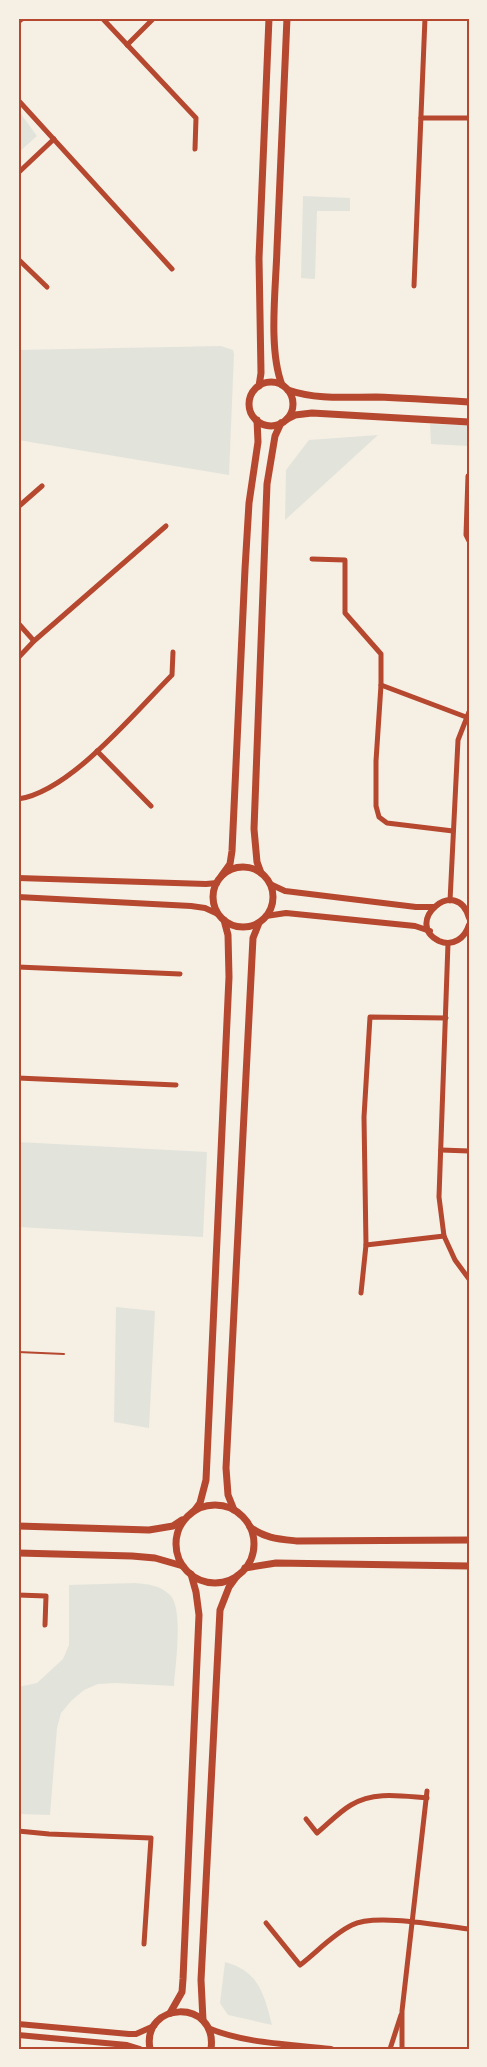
<svg xmlns="http://www.w3.org/2000/svg" width="487" height="2067" viewBox="0 0 487 2067" font-family="'Golos Text',sans-serif">
	<rect width="100%" height="100%" fill="#f6efe4"/>
	<g fill="#e2e4dc">
		<path d="M 18,110 L 37,136 L 18,153 Z"/>
		<path d="M 303,196 L 350,198 L 350,211 L 317,211 L 315,279 L 301,278 Z"/>
		<path d="M 221,346 L 233,350 L 234,354 L 229,475 L 18,440 L 18,350 Z"/>
		<path d="M 430,424 L 469,425 L 469,446 L 431,444 Z"/>
		<path d="M 378,435 L 285,520 L 286,470 L 309,440 Z"/>
		<path d="M 18,1142 L 207,1152 L 203,1237 L 18,1227 Z"/>
		<path d="M 116,1307 L 155,1311 L 149,1428 L 114,1422 Z"/>
		<path d="M 135,1583 C 147,1584 160,1585 170,1595 C 184,1609 175,1666 174,1686 L 116,1683 L 98,1684 L 84,1690 L 72,1700 L 61,1713 L 57,1728 L 50,1815 L 18,1814 L 18,1687 L 37,1683 L 63,1659 L 69,1645 L 69,1585 Z"/>
		<path d="M 225,1962 C 259,1971 264,1994 272,2025 L 228,2015 L 220,2003 Z"/>
	</g>
	<g fill="none" stroke-linecap="round" stroke-linejoin="round">
		<path stroke="#b5482f" stroke-width="2" d="M 18,1352 L 64,1354"/>
		<g stroke="#b5482f" stroke-width="5">
			<path d="M 102,18 L 196,118 L 195,149"/>
			<path d="M 18,22 L 23,18"/>
			<path d="M 127,45 L 154,18"/>
			<path d="M 18,100 L 172,269"/>
			<path d="M 421,118 L 469,118"/>
			<path d="M 18,173 L 54,139"/>
			<path d="M 18,259 L 47,287"/>
			<path d="M 414,286 L 425,18"/>
			<path d="M 468,476 L 466,535 L 469,541"/>
			<path d="M 18,507 L 42,486"/>
			<path d="M 312,559 L 345,560 L 345,613 L 381,654 L 381,685 L 376,761 L 376,806 L 379,817 L 387,823 L 453,831"/>
			<path d="M 18,623 L 34,641"/>
			<path d="M 18,658 L 34,641 L 166,526"/>
			<path d="M 381,685 L 466,717"/>
			<path d="M 97,751 L 151,806"/>
			<path d="M 18,799 C 70,792 135,712 172,675 L 173,652"/>
			<path d="M 450,901 L 458,740 L 469,712"/>
			<path d="M 448,943 L 439,1197 L 444,1236 L 455,1260 L 469,1279"/>
			<path d="M 18,967 L 180,974"/>
			<path d="M 18,1078 L 176,1085"/>
			<path d="M 441,1150 L 469,1151"/>
			<path d="M 366,1245 L 444,1236"/>
			<path d="M 361,1293 L 366,1245 L 364,1117 L 370,1017 L 446,1018"/>
			<path d="M 18,1595 L 46,1596 L 45,1625"/>
			<path d="M 306,1819 L 317,1833 C 328,1824 339,1812 351,1805 C 374,1791 401,1796 427,1798"/>
			<path d="M 18,1831 L 49,1834 L 151,1838 L 144,1944"/>
			<path d="M 266,1923 L 300,1965 C 317,1952 333,1934 352,1925 C 374,1913 443,1926 469,1929"/>
			<path d="M 390,2049 L 401,2015"/>
			<path d="M 402,2049 L 402,2011 L 427,1791"/>
		</g>
		<g stroke="#b5482f" stroke-width="6">
			<path d="M 18,878 L 206,884 L 217,883"/>
			<path d="M 270,884 L 285,891 L 416,907 L 433,907"/>
			<path d="M 18,897 L 191,906 L 205,908 L 218,914"/>
			<path d="M 266,916 L 286,913 L 415,926 L 430,931"/>
			<path d="M 469,918 C 457,874 402,923 439,941 C 453,947 465,938 469,925"/>
			<path d="M 18,2024 L 129,2034 L 136,2034 L 154,2026"/>
			<path d="M 208,2028 C 246,2044 291,2044 331,2049"/>
			<path d="M 18,2035 L 127,2045 L 140,2049"/>
		</g>
		<g stroke="#b5482f" stroke-width="7">
			<circle cx="271" cy="404" r="22"/>
			<path d="M 282,385 C 268,349 276,287 277,248 C 280,171 284,95 287,18"/>
			<path d="M 259,386 L 261,373 L 259,258 L 269,18"/>
			<path d="M 288,390 C 317,400 346,397 376,397 C 407,398 438,400 469,402"/>
			<path d="M 287,419 L 295,415 L 312,413 L 469,422"/>
			<circle cx="243" cy="897" r="30"/>
			<path d="M 261,873 L 257,862 L 254,829 L 267,484 L 275,436 L 281,423"/>
			<path d="M 222,875 L 230,864 L 232,851 L 245,569 L 249,503 L 258,442 L 257,420"/>
			<circle cx="215" cy="1544" r="39"/>
			<path d="M 234,1510 L 228,1495 L 226,1468 L 253,938 L 259,923"/>
			<path d="M 194,1511 L 200,1503 L 206,1480 L 229,977 L 228,935 L 224,920"/>
			<path d="M 18,1526 L 149,1530 L 173,1526 L 182,1520"/>
			<path d="M 250,1527 C 264,1538 279,1539 297,1541 L 469,1540"/>
			<path d="M 18,1553 L 132,1556 L 155,1558 L 183,1566"/>
			<path d="M 245,1568 L 276,1563 L 469,1566"/>
			<path d="M 170,2013 L 182,1992 L 183,1979 L 199,1615 L 196,1592 L 191,1574"/>
			<path d="M 203,2020 L 201,1980 L 220,1610 L 229,1587 L 237,1576"/>
			<path d="M 150,2049 C 141,2001 218,1998 211,2049"/>
		</g>
	</g>
	<rect width="487" height="2067" fill="none" stroke="#f6efe4" stroke-width="39"/>
	<rect x="20" y="20" width="448" height="2028" fill="none" stroke="#b5482f" stroke-width="2"/>
</svg>
